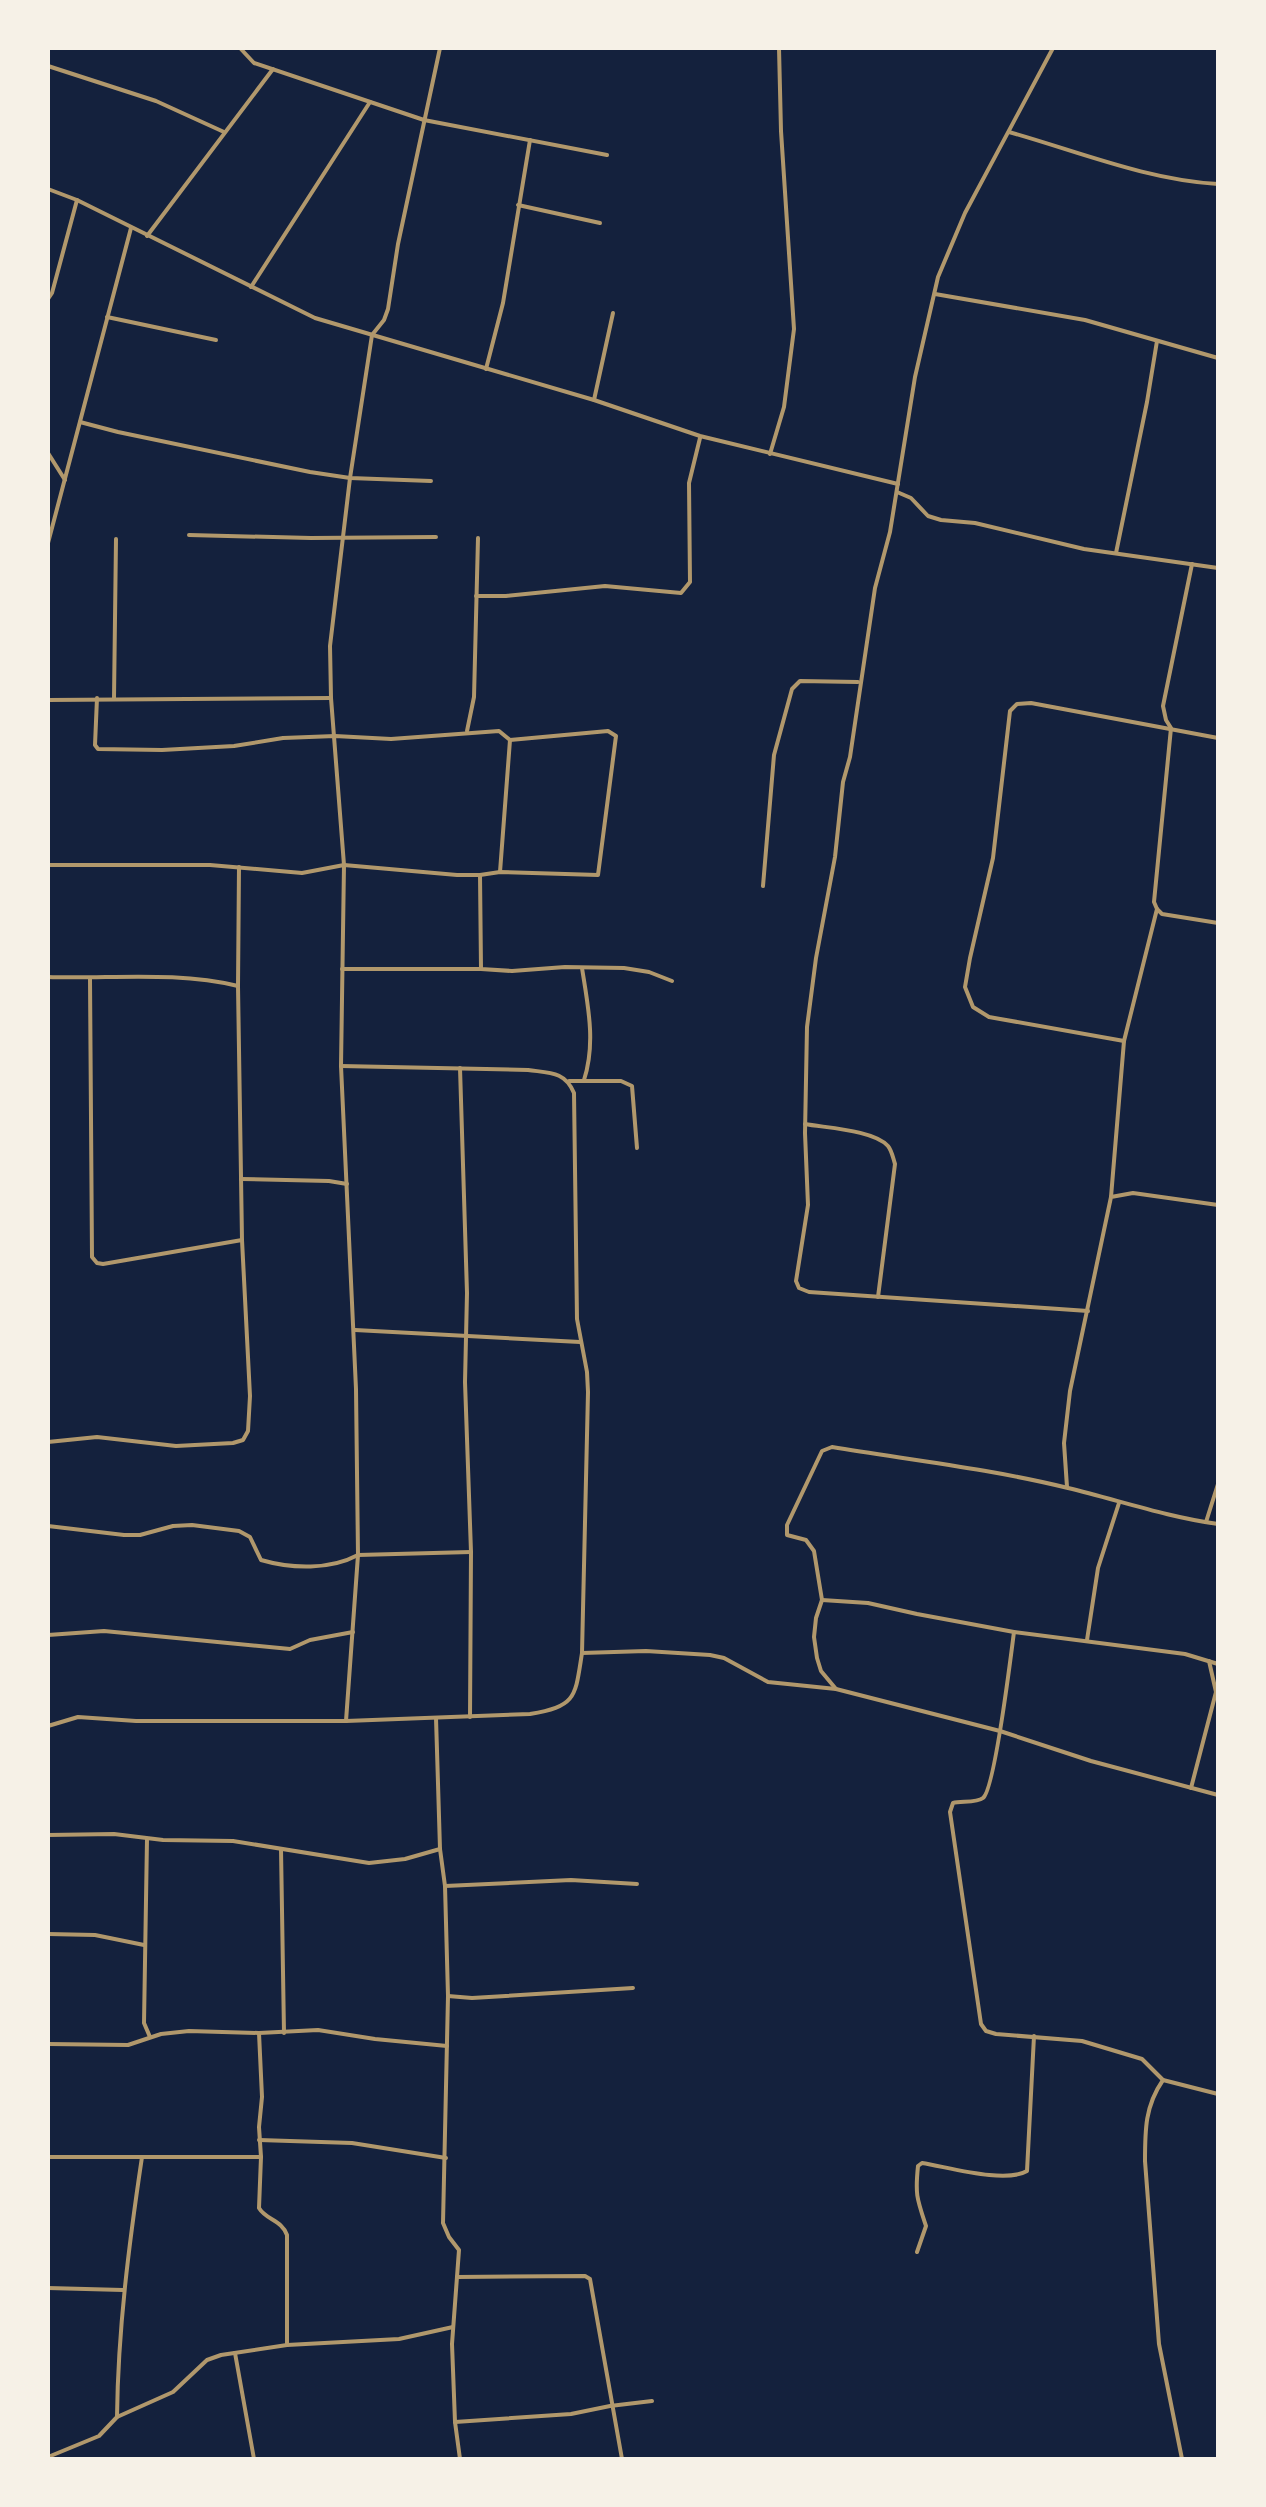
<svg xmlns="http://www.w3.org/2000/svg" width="1266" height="2507" viewBox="0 0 1266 2507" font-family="Commissioner,sans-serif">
	<rect width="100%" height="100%" fill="#14213d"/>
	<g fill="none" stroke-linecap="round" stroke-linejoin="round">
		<g stroke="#b1986c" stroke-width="4">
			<path d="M 240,48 L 254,63 L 424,120 L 607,155"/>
			<path d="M 1053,48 L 965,213 L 938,277 L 915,377 L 890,532 L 875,588 L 850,757 L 843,782 L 835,857 L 816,958 L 807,1027 L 805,1133 L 808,1205 L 796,1281 L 799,1288 L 809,1292 L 1088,1311"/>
			<path d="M 48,66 L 156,101 L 224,132"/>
			<path d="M 1009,132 C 1077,151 1147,180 1218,184"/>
			<path d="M 48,189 L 77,200 L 315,318 L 594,400 L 700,436 L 898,484"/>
			<path d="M 518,205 L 600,223"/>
			<path d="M 147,236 L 273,69"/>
			<path d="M 251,287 L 370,102"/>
			<path d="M 935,294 L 1085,320 L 1218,358"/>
			<path d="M 48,299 L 52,293 L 77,200"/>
			<path d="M 107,317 L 216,340"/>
			<path d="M 486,369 L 503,303 L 530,140"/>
			<path d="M 594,400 L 613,313"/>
			<path d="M 80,422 L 118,432 L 310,472 L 350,478 L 431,481"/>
			<path d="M 48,453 L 65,480"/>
			<path d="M 770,454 L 784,407 L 794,329 L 781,131 L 779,48"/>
			<path d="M 897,492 L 911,498 L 928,516 L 941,520 L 975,523 L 1084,549 L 1218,568"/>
			<path d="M 189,535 L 311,538 L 436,537"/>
			<path d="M 48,543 L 131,228"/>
			<path d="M 1116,553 L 1147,402 L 1157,341"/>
			<path d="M 1192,564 L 1163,706 L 1166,720 L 1171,728 L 1154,902 L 1157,909 L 1162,914 L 1218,923"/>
			<path d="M 476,596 L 506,596 L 605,586 L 681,593 L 690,582 L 689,483 L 700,438"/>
			<path d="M 97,698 L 95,745 L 98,749 L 162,750 L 234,746 L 283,738 L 335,736 L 391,739 L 499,731 L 510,740 L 500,872"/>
			<path d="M 114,698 L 116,539"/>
			<path d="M 48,700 L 331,698"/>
			<path d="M 467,731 L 474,697 L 478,538"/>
			<path d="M 48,865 L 210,865 L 302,873 L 344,865 L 457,875 L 480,875 L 481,969 L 512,971 L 565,967 L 624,968 L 649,972 L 672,981"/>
			<path d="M 480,875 L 500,872 L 598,875 L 616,736 L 608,731 L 510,740"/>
			<path d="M 763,886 L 774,755 L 792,689 L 800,681 L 858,682"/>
			<path d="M 582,968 C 588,1006 596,1043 584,1080"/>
			<path d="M 342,969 L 480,969"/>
			<path d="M 48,977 C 111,979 176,971 238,986 L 242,1240 L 250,1396 L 248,1431 L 243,1440 L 233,1443 L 176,1446 L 97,1437 L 48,1442"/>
			<path d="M 90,979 L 92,1257 L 97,1263 L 103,1264 L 242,1240"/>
			<path d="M 238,986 L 239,867"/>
			<path d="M 1124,1041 L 989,1017 L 973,1007 L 965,987 L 970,958 L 993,858 L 1010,711 L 1017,704 L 1031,703 L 1218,738"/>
			<path d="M 460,1068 L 467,1293 L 465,1382 L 471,1552 L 470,1717"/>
			<path d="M 569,1081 L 621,1081 L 632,1086 L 637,1148"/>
			<path d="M 805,1124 C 826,1128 874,1130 888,1146 C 892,1151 893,1158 895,1164 L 878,1297"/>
			<path d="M 241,1179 L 329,1181 L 347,1184"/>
			<path d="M 1111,1197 L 1124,1041 L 1157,909"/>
			<path d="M 355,1330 L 580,1342"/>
			<path d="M 1067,1487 L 1064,1443 L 1070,1391 L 1111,1197 L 1133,1193 L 1218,1205"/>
			<path d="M 1206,1522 L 1218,1484"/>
			<path d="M 48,1526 L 124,1535 L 140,1535 L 173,1526 L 192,1525 L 239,1531 L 250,1537 L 261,1560 C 292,1569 330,1570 358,1555 L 471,1552"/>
			<path d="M 822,1600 L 868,1603 L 917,1614 L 1014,1632 L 1185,1654 L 1218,1664"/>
			<path d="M 1014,1632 C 1011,1654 995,1789 983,1798 C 977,1803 961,1801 953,1803 L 950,1812 L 981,2024 L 986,2031 L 996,2034 L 1082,2041 L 1142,2059 L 1163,2080 L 1218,2094"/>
			<path d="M 48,1635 L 104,1631 L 290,1649 L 310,1640 L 353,1632"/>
			<path d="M 1087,1640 L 1098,1568 L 1119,1503"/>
			<path d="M 582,1653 L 646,1651 L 710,1655 L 724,1658 L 768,1682 L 836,1689 L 879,1700 L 1000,1731 L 1091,1761 L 1218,1795"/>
			<path d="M 836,1689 L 821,1671 L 817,1658 L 814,1637 L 816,1618 L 822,1600 L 814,1551 L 806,1540 L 787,1535 L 787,1525 L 822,1451 L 832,1447 C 911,1460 991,1469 1068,1488 C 1118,1500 1167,1517 1218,1524"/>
			<path d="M 436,1718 L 440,1849 L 445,1886 L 448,1996 L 443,2223 L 449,2237 L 459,2250 L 452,2344 L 455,2422 L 460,2459"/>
			<path d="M 346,1721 L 358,1555 L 356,1389 L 341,1066 L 344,865 L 331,698 L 330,646 L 350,478 L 372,335 L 384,320 L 388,309 L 398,244 L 440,48"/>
			<path d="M 48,1726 L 78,1717 L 136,1721 L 346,1721 L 530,1714 C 577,1706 575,1697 582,1653 L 588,1392 L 587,1372 L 577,1319 L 574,1093 C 565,1071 549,1073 528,1070 L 341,1066"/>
			<path d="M 1191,1788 L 1216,1692 L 1209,1661"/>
			<path d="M 48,1835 L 114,1834 L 163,1840 L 233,1841 L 369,1863 L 405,1859 L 440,1849"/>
			<path d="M 147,1839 L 144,2023 L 150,2037"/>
			<path d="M 281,1849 L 284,2033"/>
			<path d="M 445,1886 L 571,1880 L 637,1884"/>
			<path d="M 48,1934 L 95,1935 L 144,1945"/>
			<path d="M 448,1996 L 472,1998 L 633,1988"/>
			<path d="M 259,2033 L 262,2097 L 259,2127 L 261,2157 L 259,2208 C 266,2220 282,2220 287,2235 L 287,2345"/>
			<path d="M 48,2044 L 128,2045 L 161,2034 L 189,2031 L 259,2033 L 318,2030 L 375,2039 L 447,2046"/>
			<path d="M 1163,2080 C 1145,2106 1145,2130 1145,2161 L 1159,2344 L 1182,2459"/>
			<path d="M 259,2140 L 352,2143 L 446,2158"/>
			<path d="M 48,2157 L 261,2157"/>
			<path d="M 917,2252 L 926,2226 C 917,2199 915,2195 918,2166 L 922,2163 C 948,2167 1005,2184 1027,2171 L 1034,2036"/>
			<path d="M 457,2277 L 585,2276 L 590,2279 L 622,2459"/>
			<path d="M 48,2288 L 123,2290"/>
			<path d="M 235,2353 L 254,2459"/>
			<path d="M 117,2417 C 118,2329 129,2244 142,2157"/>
			<path d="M 455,2422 L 571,2414 L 610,2406 L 652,2401"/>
			<path d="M 48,2457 L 99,2436 L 117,2417 L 173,2392 L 207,2360 L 221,2355 L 287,2345 L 399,2339 L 453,2327"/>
		</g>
	</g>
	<rect width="1266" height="2507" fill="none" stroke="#f6f1e7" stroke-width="100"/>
</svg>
